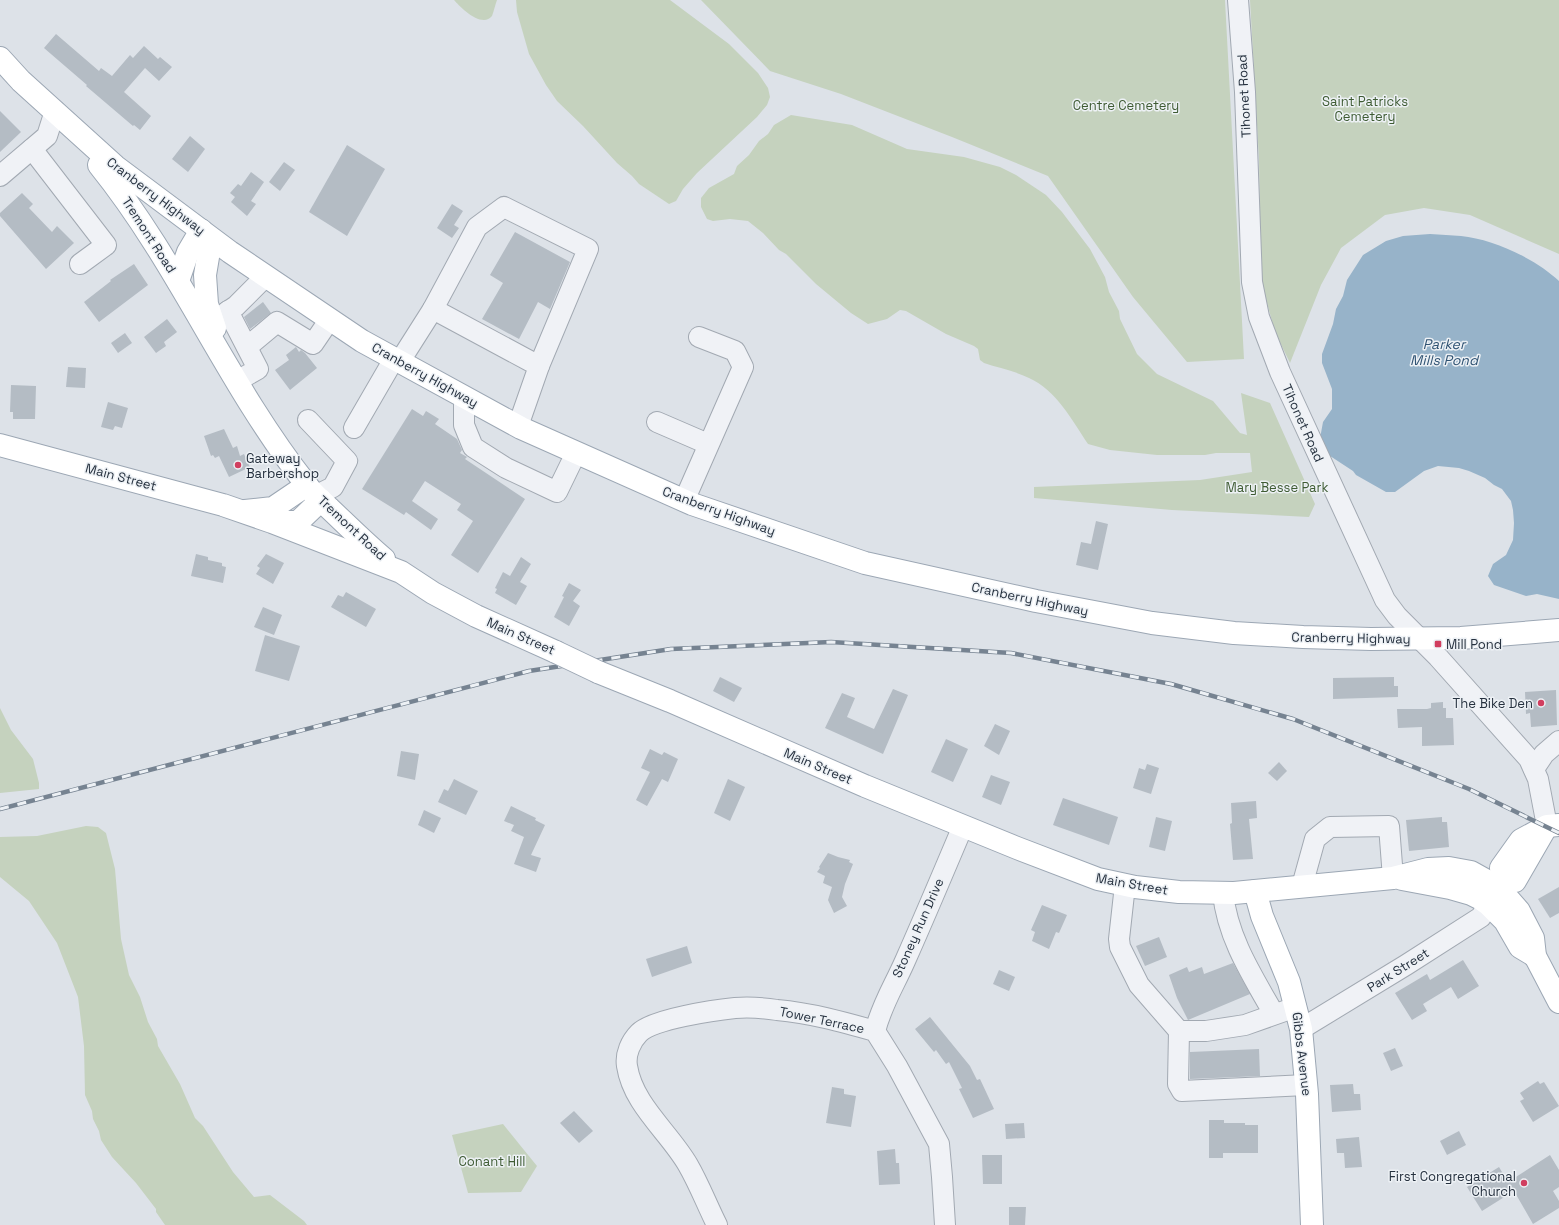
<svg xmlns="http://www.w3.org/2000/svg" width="1559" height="1225" viewBox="0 0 1559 1225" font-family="'Space Grotesk',sans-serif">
	<rect width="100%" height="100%" fill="#dde2e8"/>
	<g fill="#c5d2be">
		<path d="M 454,0 L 497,0 C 495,5 494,11 492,16 C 482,29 460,7 454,0 Z"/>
		<path d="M 516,0 L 670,0 L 729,44 L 758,73 L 768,88 L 770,97 L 767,105 L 757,117 L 697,173 L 683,189 L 676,201 L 669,204 L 639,184 L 632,176 L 617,163 L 583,126 L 557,101 L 546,85 L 529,54 L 517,12 Z"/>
		<path d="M 701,0 L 1225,0 L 1244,359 L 1187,362 L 1133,297 L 1048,176 L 952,137 L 841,94 L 770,71 Z"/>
		<path d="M 1250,0 L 1559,0 L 1559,254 L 1470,215 L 1424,208 L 1385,215 L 1341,248 L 1321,285 L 1290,363 L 1275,332 L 1261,281 L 1259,160 Z"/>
		<path d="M 791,115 L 852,125 L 907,149 L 964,157 L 1000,167 L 1016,175 L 1046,195 L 1062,212 L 1090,249 L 1105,277 L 1109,292 L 1119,311 L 1120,319 L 1137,354 L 1157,374 L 1213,401 L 1240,433 L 1247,435 L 1241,393 L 1270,403 L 1315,504 L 1309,517 L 1172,510 L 1034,498 L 1034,487 L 1200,480 L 1252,472 L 1250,453 L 1216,453 L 1205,455 L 1157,455 L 1110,450 L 1088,444 C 1072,420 1056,390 1029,378 C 1015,371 999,368 984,363 L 980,360 L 978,349 L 974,346 L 946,334 L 906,311 L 900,310 L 887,319 L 868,324 L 851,313 L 816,284 L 786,254 L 779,250 L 763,233 L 748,221 L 730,219 L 713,221 L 707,219 L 701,207 L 701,198 L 709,188 L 734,174 L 737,166 L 749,155 L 759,141 L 768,134 L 774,125 Z"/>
		<path d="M 0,708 L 11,730 L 33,759 L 39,783 L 39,789 L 0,793 Z"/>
		<path d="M 86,826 L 98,827 L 106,833 L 115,869 L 121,939 L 129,975 L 140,997 L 148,1022 L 157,1039 L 158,1046 L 180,1084 L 195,1118 L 203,1126 L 233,1172 L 254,1197 L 270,1195 L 304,1221 L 307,1225 L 165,1225 L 156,1212 L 156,1209 L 136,1183 L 112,1157 L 101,1140 L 99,1131 L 93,1119 L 92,1111 L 85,1095 L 84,1046 L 78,997 L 57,943 L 29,901 L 0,877 L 0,837 L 37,836 Z"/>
		<path d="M 503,1124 L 537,1166 L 521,1192 L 468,1193 L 452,1135 Z"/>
	</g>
	<path fill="#97b3c9" d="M 1430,234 C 1441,235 1451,235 1461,236 C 1493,239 1536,259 1559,281 L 1559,599 L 1537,594 L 1526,596 L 1494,585 L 1488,576 L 1493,564 L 1506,555 L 1513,540 L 1514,523 L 1513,510 L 1511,501 L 1502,489 L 1494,485 L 1485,478 L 1469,471 L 1459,468 L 1438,466 L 1424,471 L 1395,492 L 1386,492 L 1356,475 L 1353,471 L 1324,452 L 1319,444 L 1323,422 L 1332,409 L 1332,389 L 1322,363 L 1322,354 L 1333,324 L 1336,309 L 1343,296 L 1347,280 L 1363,255 L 1386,241 L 1403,236 Z"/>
	<g fill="#b4bcc4">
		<path d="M 56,34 L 99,71 L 101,68 L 112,76 L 130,55 L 133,58 L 144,46 L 158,59 L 160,57 L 172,67 L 159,81 L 145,68 L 124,92 L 151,116 L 140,130 L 134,125 L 133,126 L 86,86 L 87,85 L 44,48 Z"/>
		<path d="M 0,111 L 21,132 L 0,152 Z"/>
		<path d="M 190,136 L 205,149 L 188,172 L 172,159 Z"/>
		<path d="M 347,145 L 385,169 L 347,236 L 309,212 Z"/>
		<path d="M 284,162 L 295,170 L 280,191 L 269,182 Z"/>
		<path d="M 251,172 L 264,182 L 251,201 L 256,204 L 247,216 L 231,202 L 235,197 L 230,193 L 238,184 L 241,186 Z"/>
		<path d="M 22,193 L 33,204 L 29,208 L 52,232 L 57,226 L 74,243 L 46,269 L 0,216 L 0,213 Z"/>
		<path d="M 452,204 L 463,211 L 454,225 L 459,228 L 452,238 L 437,228 Z"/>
		<path d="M 515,232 L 570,262 L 550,309 L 538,302 L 519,339 L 482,319 L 503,283 L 490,275 Z"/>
		<path d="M 134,264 L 148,285 L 99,322 L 84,302 L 111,281 L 110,280 Z"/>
		<path d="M 263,302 L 271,313 L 250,329 L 244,317 Z"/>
		<path d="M 167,319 L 177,332 L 164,342 L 166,346 L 156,353 L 144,337 Z"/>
		<path d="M 125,333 L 132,343 L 118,353 L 111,343 Z"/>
		<path d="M 296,347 L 299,352 L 301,350 L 305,353 L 317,368 L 290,390 L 275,370 L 289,360 L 286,355 Z"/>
		<path d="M 68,367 L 86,368 L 85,388 L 66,387 Z"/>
		<path d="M 11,385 L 36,386 L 35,419 L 13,419 L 13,412 L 10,412 Z"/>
		<path d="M 108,402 L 128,408 L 122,428 L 115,426 L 113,430 L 101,427 Z"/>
		<path d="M 412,409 L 423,416 L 426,411 L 439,419 L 435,424 L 457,439 L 462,450 L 460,453 L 467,457 L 465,459 L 525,499 L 478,573 L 451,555 L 473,521 L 457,510 L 461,504 L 425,481 L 412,501 L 438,519 L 431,530 L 406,512 L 404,515 L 362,489 Z"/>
		<path d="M 224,429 L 233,448 L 237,446 L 240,456 L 244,454 L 250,467 L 229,477 L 219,456 L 215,458 L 213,455 L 211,456 L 204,436 Z"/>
		<path d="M 1096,521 L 1108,524 L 1098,570 L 1076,565 L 1081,542 L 1091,544 Z"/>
		<path d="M 196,554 L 208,557 L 208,560 L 222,563 L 222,566 L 226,567 L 223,583 L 191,576 Z"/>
		<path d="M 266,554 L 284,563 L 273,584 L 256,574 L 260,568 L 257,566 Z"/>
		<path d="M 521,557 L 531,564 L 520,582 L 527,586 L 516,605 L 495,593 L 497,589 L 495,588 L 503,572 L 510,576 Z"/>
		<path d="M 569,583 L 581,590 L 573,601 L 580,606 L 569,626 L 554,617 L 564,597 L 562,596 Z"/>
		<path d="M 346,592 L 376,609 L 366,627 L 331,607 L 338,595 L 343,597 Z"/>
		<path d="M 263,607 L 282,615 L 274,635 L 254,627 Z"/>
		<path d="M 265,635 L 300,646 L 289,681 L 255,671 Z"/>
		<path d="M 720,677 L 742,688 L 734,702 L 713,691 Z"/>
		<path d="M 1394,677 L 1394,686 L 1398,686 L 1398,697 L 1333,699 L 1333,678 Z"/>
		<path d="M 893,689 L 908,695 L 883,754 L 825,728 L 842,693 L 855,698 L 847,717 L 874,729 Z"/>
		<path d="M 1556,690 L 1557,725 L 1531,727 L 1530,713 L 1526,714 L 1525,692 Z"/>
		<path d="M 1443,702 L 1443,708 L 1446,708 L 1446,718 L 1453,718 L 1454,745 L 1422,746 L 1422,727 L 1398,728 L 1397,709 L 1427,709 L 1431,708 L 1431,703 Z"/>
		<path d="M 995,724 L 1010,731 L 999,755 L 984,746 Z"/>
		<path d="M 946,739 L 968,749 L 953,782 L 931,772 Z"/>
		<path d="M 650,749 L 662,755 L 664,752 L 678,759 L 668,782 L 662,779 L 647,806 L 636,800 L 650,772 L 641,768 Z"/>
		<path d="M 401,751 L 419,754 L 415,780 L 397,776 Z"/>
		<path d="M 1279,762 L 1287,771 L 1277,781 L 1268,773 Z"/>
		<path d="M 1147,764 L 1159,768 L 1151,794 L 1133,788 L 1139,768 L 1145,770 Z"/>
		<path d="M 991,775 L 1010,782 L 1001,805 L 982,797 Z"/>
		<path d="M 454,779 L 478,791 L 466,815 L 438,802 L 444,789 L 448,791 Z"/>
		<path d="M 728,779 L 745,787 L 730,821 L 714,813 Z"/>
		<path d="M 1063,798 L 1118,817 L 1109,845 L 1053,825 Z"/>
		<path d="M 1256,801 L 1257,818 L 1249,819 L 1253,859 L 1233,860 L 1230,824 L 1232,823 L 1231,803 Z"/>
		<path d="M 511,806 L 536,818 L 535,820 L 545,825 L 531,855 L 541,858 L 536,872 L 514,864 L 524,837 L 511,831 L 514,825 L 504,821 Z"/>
		<path d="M 424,810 L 441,818 L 434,833 L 418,825 Z"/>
		<path d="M 1156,817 L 1172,821 L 1165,851 L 1149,847 Z"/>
		<path d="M 1442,817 L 1442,822 L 1447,822 L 1449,847 L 1409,851 L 1406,820 Z"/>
		<path d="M 828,853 L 838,857 L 850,860 L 849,862 L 853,864 L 845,884 L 842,897 L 847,906 L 834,913 L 828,900 L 832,887 L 823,883 L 825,876 L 817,872 L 820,868 L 819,867 Z"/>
		<path d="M 1559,887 L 1559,913 L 1550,918 L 1538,899 Z"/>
		<path d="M 1042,905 L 1067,915 L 1059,933 L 1056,932 L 1049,949 L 1032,941 L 1035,932 L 1031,930 Z"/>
		<path d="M 1159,937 L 1167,957 L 1145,966 L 1136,946 Z"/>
		<path d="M 687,946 L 692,963 L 652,977 L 646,959 Z"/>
		<path d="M 1463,960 L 1479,986 L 1458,999 L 1451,987 L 1423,1004 L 1427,1011 L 1412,1020 L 1395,993 L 1427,974 L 1430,980 Z"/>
		<path d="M 1233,963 L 1250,994 L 1188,1020 L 1177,998 L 1169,975 L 1187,967 L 1189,972 L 1202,967 L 1204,974 Z"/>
		<path d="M 999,970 L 1015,977 L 1009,991 L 993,984 Z"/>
		<path d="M 930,1017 L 970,1066 L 977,1080 L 980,1079 L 994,1109 L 973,1118 L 959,1089 L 962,1088 L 949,1062 L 946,1064 L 936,1050 L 934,1052 L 915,1029 Z"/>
		<path d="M 1395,1048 L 1403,1066 L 1391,1071 L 1383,1053 Z"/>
		<path d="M 1259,1049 L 1260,1076 L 1190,1079 L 1190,1052 Z"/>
		<path d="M 1538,1081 L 1540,1084 L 1544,1082 L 1559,1106 L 1533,1122 L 1520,1101 L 1524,1099 L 1520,1093 Z"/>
		<path d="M 1353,1084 L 1354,1094 L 1360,1094 L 1361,1110 L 1332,1112 L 1330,1085 Z"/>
		<path d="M 832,1087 L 844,1089 L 844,1094 L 856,1096 L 851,1127 L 826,1123 Z"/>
		<path d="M 574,1111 L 593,1131 L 579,1143 L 560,1123 Z"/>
		<path d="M 1209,1120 L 1224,1120 L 1224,1123 L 1245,1123 L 1245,1125 L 1258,1125 L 1258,1153 L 1223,1153 L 1223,1158 L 1209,1158 Z"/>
		<path d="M 1024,1123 L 1025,1138 L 1006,1139 L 1005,1124 Z"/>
		<path d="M 1459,1131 L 1466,1145 L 1447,1155 L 1440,1141 Z"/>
		<path d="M 1359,1137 L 1362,1167 L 1345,1168 L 1344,1153 L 1337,1153 L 1336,1139 Z"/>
		<path d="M 895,1149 L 896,1163 L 899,1163 L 900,1184 L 879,1185 L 877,1151 Z"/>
		<path d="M 982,1155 L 1002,1155 L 1002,1184 L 983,1184 Z"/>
		<path d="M 1550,1155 L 1559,1170 L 1559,1187 L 1553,1191 L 1559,1201 L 1559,1208 L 1533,1224 L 1514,1191 L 1482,1211 L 1467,1187 L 1499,1167 L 1508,1182 Z"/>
		<path d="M 1009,1207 L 1026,1207 L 1025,1225 L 1009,1225 Z"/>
	</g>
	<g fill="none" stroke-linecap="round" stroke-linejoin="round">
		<g stroke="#a2a9b2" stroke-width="22">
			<g id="minor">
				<path d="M 1238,0 L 1245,92 L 1252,282 L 1259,317 L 1280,372 L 1385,600 L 1397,616 L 1438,657 L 1529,759 L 1538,779 L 1547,826"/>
				<path d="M 32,149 L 106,245 L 80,264"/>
				<path d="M 0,176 L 47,136 L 55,111"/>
				<path d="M 433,309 L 477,227 L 504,207 L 588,249 L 539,366"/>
				<path d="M 228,311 L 258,369 L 237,381"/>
				<path d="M 218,318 L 236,306 L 266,276"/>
				<path d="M 247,347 L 277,322 L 313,344 L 330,319"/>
				<path d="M 400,361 L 433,309 L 539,366 L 518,426"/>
				<path d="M 464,397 L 464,425 L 473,447 L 506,468 L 557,492 L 576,453"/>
				<path d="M 308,420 L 347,461 L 333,487 L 317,495"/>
				<path d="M 657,422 L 708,444"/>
				<path d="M 354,428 L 394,359"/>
				<path d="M 684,501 L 743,367 L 735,351 L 699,337"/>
				<path d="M 1534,769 L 1544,754 L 1559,741"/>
				<path d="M 1125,885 L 1119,939 L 1120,947 L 1139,985 L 1179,1031"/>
				<path d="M 1302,886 L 1315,839 L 1330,827 L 1389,826 L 1393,878"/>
				<path d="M 1223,893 C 1227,937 1253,977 1274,1014"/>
				<path d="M 1296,1007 L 1245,1025 L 1206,1031 L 1179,1031 L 1178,1084 L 1182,1091 L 1306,1085"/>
				<path d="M 1301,1029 L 1406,965 L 1481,917 L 1488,904"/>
				<path d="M 875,1031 C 882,1004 894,986 905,961 C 925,916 944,871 963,826"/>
				<path d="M 717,1225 C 707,1205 699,1184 688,1165 C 669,1132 633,1105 627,1066 C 625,1054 631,1041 639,1033 C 653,1019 715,1010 735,1008 C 749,1007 764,1008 777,1010 C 811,1013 843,1022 875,1031 L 897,1066 L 939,1144 L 942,1177 L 945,1225"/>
			</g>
		</g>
		<g stroke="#9ca7b4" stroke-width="24">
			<g id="major">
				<path d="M 0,58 L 21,81 L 115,166 L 230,252 L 362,341 L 521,428 L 692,504 L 865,563 L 1036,601 L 1152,623 L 1234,633 L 1303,637 L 1371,639 L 1461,638 L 1559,630"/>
				<path d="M 99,165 C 179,264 227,384 306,484 C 312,493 321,500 329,508 C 347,525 365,543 384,559"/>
				<path d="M 211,239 L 205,275 L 207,304 L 215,328"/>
				<path d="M 178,281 L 188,252 L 201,230"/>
				<path d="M 0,445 L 223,505 L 272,522 L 401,572 L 433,593 L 476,616 L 556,652"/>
				<path d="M 245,511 L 273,508 L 307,485"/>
				<path d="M 275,522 L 298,522 L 321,500"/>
				<path d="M 598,672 L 670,701 L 865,786 L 1017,848 L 1098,879 L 1135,887 L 1179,892 L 1234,893 L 1393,878 L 1428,869 L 1449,868 L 1471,872 L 1498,887 L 1519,911 L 1533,938 L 1535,956 L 1559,1002"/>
				<path d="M 1402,879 L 1450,888 L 1471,894 L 1481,899 L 1488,904 L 1505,921 L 1520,947 L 1535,956"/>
				<path d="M 1502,882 L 1515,881 L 1545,829"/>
				<path d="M 1255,891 L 1262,916 L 1289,982 L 1301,1029 L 1307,1094 L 1312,1225"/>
				<path d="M 1492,898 L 1502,882 L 1501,868 L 1521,840 L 1547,826 L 1559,825"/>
			</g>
		</g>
		<use href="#minor" stroke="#f0f2f6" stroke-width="20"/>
		<use href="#major" stroke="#fff" stroke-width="22"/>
		<g stroke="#768391" stroke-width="4.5">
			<path id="rail" d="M 0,809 L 529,671 L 671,649 L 831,642 L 1011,653 L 1171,684 L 1293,719 L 1469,789 L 1559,833"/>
		</g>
		<use href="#rail" stroke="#edf1f5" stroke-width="3" stroke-dasharray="9" stroke-linecap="butt"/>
		<g stroke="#9ca7b4" stroke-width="24" stroke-linecap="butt">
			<path id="major-bridge" d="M 556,652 L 598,672"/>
		</g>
		<use href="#major-bridge" stroke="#fff" stroke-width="22"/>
	</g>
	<g fill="#d13e5f" stroke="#edf1f5" stroke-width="1.5">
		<circle cx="238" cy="465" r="4"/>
		<rect x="1434" y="640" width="8" height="8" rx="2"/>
		<circle cx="1541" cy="703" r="4"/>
		<circle cx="1524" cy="1183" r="4"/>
	</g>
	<g text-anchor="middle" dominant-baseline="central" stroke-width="3" stroke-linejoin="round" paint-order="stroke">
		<g font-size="13" fill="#26313f" stroke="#edf1f5">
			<text transform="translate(1244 96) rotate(-93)">Tihonet Road</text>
			<text transform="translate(156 196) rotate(37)">Cranberry Highway</text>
			<text transform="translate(149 235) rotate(57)">Tremont Road</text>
			<text transform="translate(425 375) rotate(29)">Cranberry Highway</text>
			<text transform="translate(1303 423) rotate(66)">Tihonet Road</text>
			<text transform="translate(121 477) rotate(15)">Main Street</text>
			<text transform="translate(719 511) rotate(20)">Cranberry Highway</text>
			<text transform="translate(352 528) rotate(43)">Tremont Road</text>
			<text transform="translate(1030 599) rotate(12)">Cranberry Highway</text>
			<text transform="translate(521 636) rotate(24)">Main Street</text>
			<text transform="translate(1351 638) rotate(1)">Cranberry Highway</text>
			<text transform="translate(818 766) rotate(23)">Main Street</text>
			<text transform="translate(1132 884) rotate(10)">Main Street</text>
			<text transform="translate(918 928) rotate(-66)">Stoney Run Drive</text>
			<text transform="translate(1398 970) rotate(-32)">Park Street</text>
			<text transform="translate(822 1020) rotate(12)">Tower Terrace</text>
			<text transform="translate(1302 1054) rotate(83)">Gibbs Avenue</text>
		</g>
		<g font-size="13" fill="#3e5b33" stroke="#edf1f5">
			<text x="1365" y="101">Saint Patricks<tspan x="1365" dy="15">Cemetery</tspan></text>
			<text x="1126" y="105">Centre Cemetery</text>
			<text x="1277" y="487">Mary Besse Park</text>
			<text x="492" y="1161">Conant Hill</text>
		</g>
		<g font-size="13" fill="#26313f" stroke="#edf1f5" text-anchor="start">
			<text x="246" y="458">Gateway<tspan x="246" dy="15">Barbershop</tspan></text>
			<text x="1446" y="644">Mill Pond</text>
			<text x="1533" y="703" text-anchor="end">The Bike Den</text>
			<text x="1516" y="1176" text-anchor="end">First Congregational<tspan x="1516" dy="15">Church</tspan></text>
		</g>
		<g font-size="14" font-style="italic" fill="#305373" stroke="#edf1f5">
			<text x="1444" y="344">Parker<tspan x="1444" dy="16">Mills Pond</tspan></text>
		</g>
	</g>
</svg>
